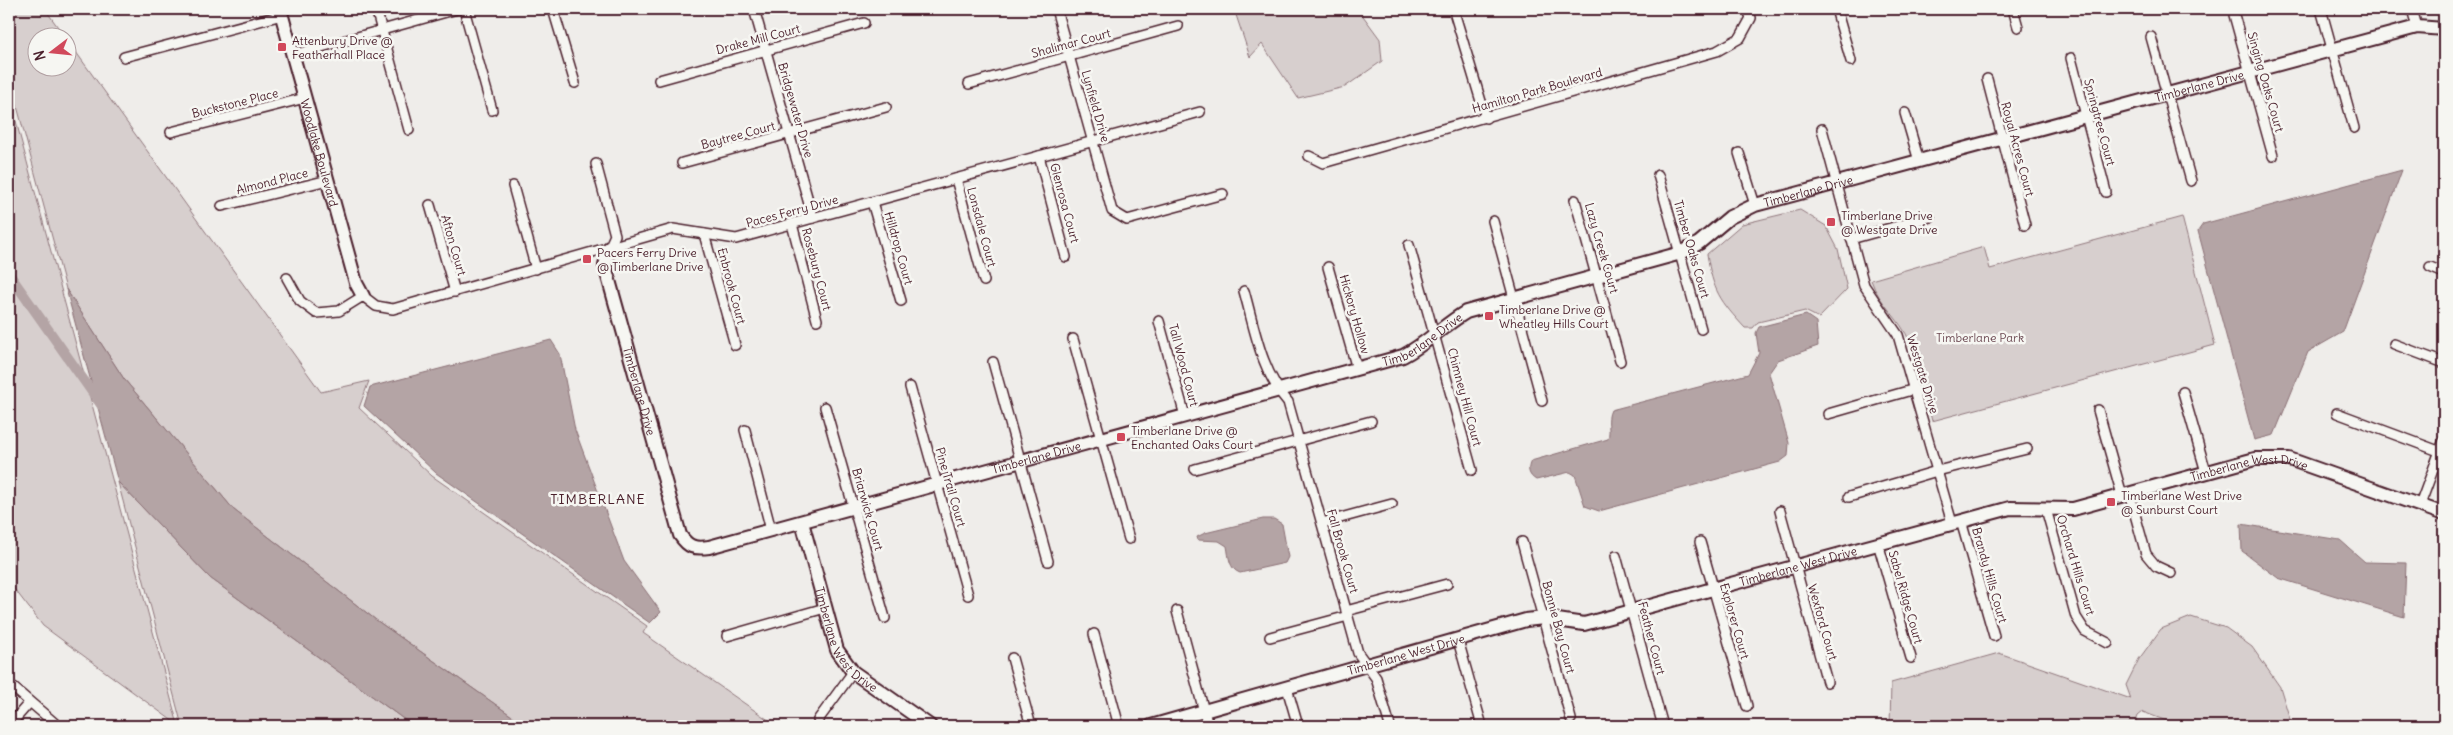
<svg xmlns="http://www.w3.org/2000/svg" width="2453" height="735" viewBox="0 0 2453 735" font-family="Delius,sans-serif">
	<rect width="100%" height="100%" fill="#efedea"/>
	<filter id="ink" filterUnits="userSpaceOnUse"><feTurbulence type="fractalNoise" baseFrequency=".02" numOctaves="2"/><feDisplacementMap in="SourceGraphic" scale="10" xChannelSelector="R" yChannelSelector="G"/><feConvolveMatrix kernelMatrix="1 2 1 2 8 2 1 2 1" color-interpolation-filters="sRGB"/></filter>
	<g filter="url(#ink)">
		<g fill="#d7cfce" stroke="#90777c">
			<path d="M 9,9 L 45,9 L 65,37 L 38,38 L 38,68 L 68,68 L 68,41 L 321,392 L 369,381 L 359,408 L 432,476 L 647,626 L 643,633 L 777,726 L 526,726 L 376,620 L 234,510 L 124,379 L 66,289 L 9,76 Z"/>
			<path d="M 1234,9 L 1358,9 L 1380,39 L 1382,61 L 1345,87 L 1298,98 L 1262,44 L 1250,57 Z"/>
			<path d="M 9,95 L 178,725 L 43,626 L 9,582 Z"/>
			<path d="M 1800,210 L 1826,226 L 1838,249 L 1847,289 L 1819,318 L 1805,311 L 1758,322 L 1753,328 L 1745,328 C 1720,301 1713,291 1707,254 L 1742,224 Z"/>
			<path d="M 2182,217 L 2215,345 L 1932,421 C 1925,395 1920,367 1910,342 C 1900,318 1879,304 1871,280 L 1984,247 L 1990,269 Z"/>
			<path d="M 118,482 L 210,578 L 413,726 L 182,726 Z"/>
			<path d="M 2191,617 L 2226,628 L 2252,647 L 2280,687 L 2292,726 L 2180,726 L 2143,712 L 2138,716 L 2134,726 L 1890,726 L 1891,683 L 1999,653 L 2131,699 L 2126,685 L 2139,659 L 2161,629 Z"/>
		</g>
		<g fill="#b4a4a5" stroke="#8a6f74">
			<path d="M 2402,170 L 2343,332 L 2308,352 L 2274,435 L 2254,440 L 2198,231 L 2203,224 Z"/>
			<path d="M 66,289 L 124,379 L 234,510 L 376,620 L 526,726 L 413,726 L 210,578 L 118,482 Z"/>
			<path d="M 1806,315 L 1816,322 L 1818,346 L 1778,360 L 1769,373 L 1789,443 L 1788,456 L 1780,462 L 1599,511 L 1585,506 L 1575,475 L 1570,472 L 1536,480 C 1528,475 1527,469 1531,461 L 1608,439 C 1611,429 1606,420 1611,410 L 1748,374 L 1759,353 L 1756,333 L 1759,327 Z"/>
			<path d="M 551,340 L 560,354 L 575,430 L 624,561 L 661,612 L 650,623 L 436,473 L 364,406 L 370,387 Z"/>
			<path d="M 1263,519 L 1274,519 L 1282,524 L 1288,557 L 1285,563 L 1240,573 C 1229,569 1229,557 1227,546 L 1219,541 L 1198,540 L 1197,537 L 1205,533 Z"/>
			<path d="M 2241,524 L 2340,540 L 2365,562 L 2406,563 L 2404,617 L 2278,578 L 2242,551 Z"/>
		</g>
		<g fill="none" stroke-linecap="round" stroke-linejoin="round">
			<path stroke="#b4a4a5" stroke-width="10" d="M 9,274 L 102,406"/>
			<g stroke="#4a1f2b" stroke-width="12">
				<g id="street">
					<path d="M 376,9 L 409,130"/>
					<path d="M 464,9 L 492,110"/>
					<path d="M 553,9 L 575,83"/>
					<path d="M 754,9 L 813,218"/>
					<path d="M 1056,9 L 1112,211 L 1127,220 L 1223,194"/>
					<path d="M 1836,9 L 1851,61"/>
					<path d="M 2013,9 L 2018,27"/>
					<path d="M 2321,9 L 2354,128"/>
					<path d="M 2412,9 L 2417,27"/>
					<path d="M 1455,15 L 1486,118"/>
					<path d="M 2234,15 L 2273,156"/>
					<path d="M 2151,37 L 2191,181"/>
					<path d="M 293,55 L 457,9"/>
					<path d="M 124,57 L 282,15"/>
					<path d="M 2071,58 L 2106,192"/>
					<path d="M 1987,79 L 2025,225"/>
					<path d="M 659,80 L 864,23"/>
					<path d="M 969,84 L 1178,26"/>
					<path d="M 1905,113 L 1919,161"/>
					<path d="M 1822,129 L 1864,285 L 1898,335 L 1952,523"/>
					<path d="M 171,132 L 305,98"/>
					<path d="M 1739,153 L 1755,205"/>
					<path d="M 1039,156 L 1066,257"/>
					<path d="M 1309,156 L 1323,163 L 1717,51 L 1740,38 L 1751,18 L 1748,9"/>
					<path d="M 682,163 L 886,107"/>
					<path d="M 596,164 L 615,235 L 609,248"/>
					<path d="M 1658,175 L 1701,329"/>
					<path d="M 956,179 L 984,281"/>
					<path d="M 513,186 L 536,269"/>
					<path d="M 1575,200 L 1620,361"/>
					<path d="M 872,202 L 901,301"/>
					<path d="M 430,205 L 455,292"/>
					<path d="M 222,206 L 328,180"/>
					<path d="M 1493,221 L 1542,401"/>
					<path d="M 792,224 L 817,320"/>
					<path d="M 704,234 L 735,345"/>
					<path d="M 1851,239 L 1930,217"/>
					<path d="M 1409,245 L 1472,470"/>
					<path d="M 1328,267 L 1357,369"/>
					<path d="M 2430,267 L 2444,273"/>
					<path d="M 287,278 L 300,301 L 316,313 L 339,311 L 363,296 L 376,306 L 393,309 L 673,229 L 736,239 L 1200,112"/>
					<path d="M 1244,291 C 1255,330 1261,371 1288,402 L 1358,653 L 1376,678 L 1390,726"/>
					<path d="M 1159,321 L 1185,416"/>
					<path d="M 1073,339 L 1129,539"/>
					<path d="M 2394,344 L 2444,363"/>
					<path d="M 993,362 L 1048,561"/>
					<path d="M 910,387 L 968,595"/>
					<path d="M 2183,392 L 2206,472"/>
					<path d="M 825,407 L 885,618"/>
					<path d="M 2098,410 L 2122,495"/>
					<path d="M 2337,413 L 2444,453"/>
					<path d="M 1828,414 L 1915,389"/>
					<path d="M 745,430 L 771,530"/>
					<path d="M 1195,469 L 1371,421"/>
					<path d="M 2129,493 L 2146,554 L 2156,566 L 2171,573"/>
					<path d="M 1849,497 L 1937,471 L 2027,449"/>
					<path d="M 2420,505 L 2444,440"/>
					<path d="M 2046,509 L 2076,617 L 2085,631 L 2108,643"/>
					<path d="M 1780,511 L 1827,682"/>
					<path d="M 1961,521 L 1994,636"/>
					<path d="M 1322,523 L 1392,504"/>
					<path d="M 1522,542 L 1571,719"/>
					<path d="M 1700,542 L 1747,706"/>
					<path d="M 1878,543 L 1911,658"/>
					<path d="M 1616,556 L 1663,726"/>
					<path d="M 1177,611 L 1208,726"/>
					<path d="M 1346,611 L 1447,584"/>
					<path d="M 1094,634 L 1119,726"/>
					<path d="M 727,636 L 825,608"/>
					<path d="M 1270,637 L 1348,616"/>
					<path d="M 1458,640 L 1482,726"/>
					<path d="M 1012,658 L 1031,726"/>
					<path d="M 9,684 L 58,726"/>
					<path d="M 1287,688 L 1298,726"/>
					<path d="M 818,720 L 853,672"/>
					<path d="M 9,726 L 29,703"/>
				</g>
			</g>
			<g stroke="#4a1f2b" stroke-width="16">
				<g id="secondary">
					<path id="s1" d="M 280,9 L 356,283 L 363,296"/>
					<path id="s2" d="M 609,248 L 605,266 L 680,535 C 688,547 694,549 709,547 L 1403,356 C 1426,344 1444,325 1466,312 L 1681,253 L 1699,243 L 1730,217 L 1755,205 L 2417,27 L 2444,29"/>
					<path id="s3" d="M 802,522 L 837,650 L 853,672 L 930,726"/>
					<path id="s4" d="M 1151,726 L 1526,620 L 1544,618 L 1584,624 L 2010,508 L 2073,509 L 2255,459 L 2289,459 L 2444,514"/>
				</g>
			</g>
			<use href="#street" stroke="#f6f6f2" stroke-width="9"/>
			<use href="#secondary" stroke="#f6f6f2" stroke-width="12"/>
		</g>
	</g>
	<g fill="#d1495b" stroke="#f6f6f2" stroke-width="2">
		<rect x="277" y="42" width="10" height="10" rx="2.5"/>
		<rect x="1826" y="217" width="10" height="10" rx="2.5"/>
		<rect x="582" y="254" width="10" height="10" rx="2.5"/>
		<rect x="1484" y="311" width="10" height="10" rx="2.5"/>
		<rect x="1116" y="432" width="10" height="10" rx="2.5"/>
		<rect x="2106" y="497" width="10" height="10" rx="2.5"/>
	</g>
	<g text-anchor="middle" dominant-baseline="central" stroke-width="5" stroke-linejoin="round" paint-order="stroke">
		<g font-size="12" fill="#4a1f2b" stroke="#f6f6f2">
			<text transform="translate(758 39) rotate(-15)">Drake Mill Court</text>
			<text transform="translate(1071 43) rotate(-15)">Shalimar Court</text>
			<text transform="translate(2266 82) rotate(74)">Singing Oaks Court</text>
			<text stroke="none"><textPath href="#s2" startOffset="1900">Timberlane Drive</textPath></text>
			<text transform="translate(1537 90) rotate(-16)">Hamilton Park Boulevard</text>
			<text transform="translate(235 103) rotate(-14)">Buckstone Place</text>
			<text transform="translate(1096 106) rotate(74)">Lynfield Drive</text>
			<text transform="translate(796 110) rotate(74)">Bridgewater Drive</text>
			<text transform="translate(2100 122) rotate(75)">Springtree Court</text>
			<text transform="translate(738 135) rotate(-15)">Baytree Court</text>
			<text transform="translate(2018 149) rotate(75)">Royal Acres Court</text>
			<text stroke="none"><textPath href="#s1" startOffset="149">Woodlake Boulevard</textPath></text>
			<text transform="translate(272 181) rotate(-14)">Almond Place</text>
			<text stroke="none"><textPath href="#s2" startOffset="1495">Timberlane Drive</textPath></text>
			<text transform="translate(1065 203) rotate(75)">Glenrosa Court</text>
			<text transform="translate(792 211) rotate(-15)">Paces Ferry Drive</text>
			<text transform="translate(982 227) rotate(75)">Lonsdale Court</text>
			<text transform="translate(454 245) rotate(74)">Afton Court</text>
			<text transform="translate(899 248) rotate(74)">Hilldrop Court</text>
			<text transform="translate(1602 248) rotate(74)">Lazy Creek Court</text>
			<text transform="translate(1692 249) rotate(74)">Timber Oaks Court</text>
			<text transform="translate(817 269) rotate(75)">Rosebury Court</text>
			<text transform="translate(732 286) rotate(75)">Enbrook Court</text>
			<text transform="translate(1355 314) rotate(74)">Hickory Hollow</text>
			<text stroke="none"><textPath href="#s2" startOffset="1076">Timberlane Drive</textPath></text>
			<text transform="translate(1184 365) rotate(75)">Tall Wood Court</text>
			<text transform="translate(1923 374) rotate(73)">Westgate Drive</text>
			<text stroke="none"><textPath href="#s2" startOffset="148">Timberlane Drive</textPath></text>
			<text transform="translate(1465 397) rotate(75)">Chimney Hill Court</text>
			<text stroke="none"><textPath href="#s2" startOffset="671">Timberlane Drive</textPath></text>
			<text stroke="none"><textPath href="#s4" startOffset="1135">Timberlane West Drive</textPath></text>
			<text transform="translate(951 487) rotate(74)">Pine Trail Court</text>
			<text transform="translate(868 509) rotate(74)">Briarwick Court</text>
			<text transform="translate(1343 551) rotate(74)">Fall Brook Court</text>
			<text transform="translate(2076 565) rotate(73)">Orchard Hills Court</text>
			<text stroke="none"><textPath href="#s4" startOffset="670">Timberlane West Drive</textPath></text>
			<text transform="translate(1990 575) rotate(74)">Brandy Hills Court</text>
			<text transform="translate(1906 597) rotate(74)">Sabel Ridge Court</text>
			<text transform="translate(1735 621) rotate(74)">Explorer Court</text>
			<text transform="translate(1823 622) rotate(74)">Wexford Court</text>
			<text transform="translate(1559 627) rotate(75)">Bonnie Bay Court</text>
			<text stroke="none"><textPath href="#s3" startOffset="128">Timberlane West Drive</textPath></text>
			<text transform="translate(1652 638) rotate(75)">Feather Court</text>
			<text stroke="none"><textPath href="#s4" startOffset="265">Timberlane West Drive</textPath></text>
		</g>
		<g font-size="12" fill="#4a1f2b" stroke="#f6f6f2" text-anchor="start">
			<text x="292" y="40">Attenbury Drive @<tspan x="292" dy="14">Featherhall Place</tspan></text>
			<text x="1841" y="215">Timberlane Drive<tspan x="1841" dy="14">@ Westgate Drive</tspan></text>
			<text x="597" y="252">Pacers Ferry Drive<tspan x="597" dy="14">@ Timberlane Drive</tspan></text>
			<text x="1499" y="309">Timberlane Drive @<tspan x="1499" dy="14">Wheatley Hills Court</tspan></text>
			<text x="1131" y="430">Timberlane Drive @<tspan x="1131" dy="14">Enchanted Oaks Court</tspan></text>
			<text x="2121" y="495">Timberlane West Drive<tspan x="2121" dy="14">@ Sunburst Court</tspan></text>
		</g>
		<g font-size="12" fill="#6d4b54" stroke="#f6f6f2">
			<text x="1980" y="337">Timberlane Park</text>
		</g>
		<g font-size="14" letter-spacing="1" fill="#4a1f2b" stroke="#f6f6f2">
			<text x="598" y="499">TIMBERLANE</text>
		</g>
	</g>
	<rect width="2453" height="735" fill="none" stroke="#f6f6f2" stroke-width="30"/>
	<rect x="15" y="15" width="2423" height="705" fill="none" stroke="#4a1f2b" stroke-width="2" filter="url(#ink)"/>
	<g transform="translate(52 52) rotate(254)"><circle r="24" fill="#f6f6f2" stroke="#b1a0a2"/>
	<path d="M0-4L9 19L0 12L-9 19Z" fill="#d1495b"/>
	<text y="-8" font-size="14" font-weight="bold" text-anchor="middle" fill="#4a1f2b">N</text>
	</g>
</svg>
